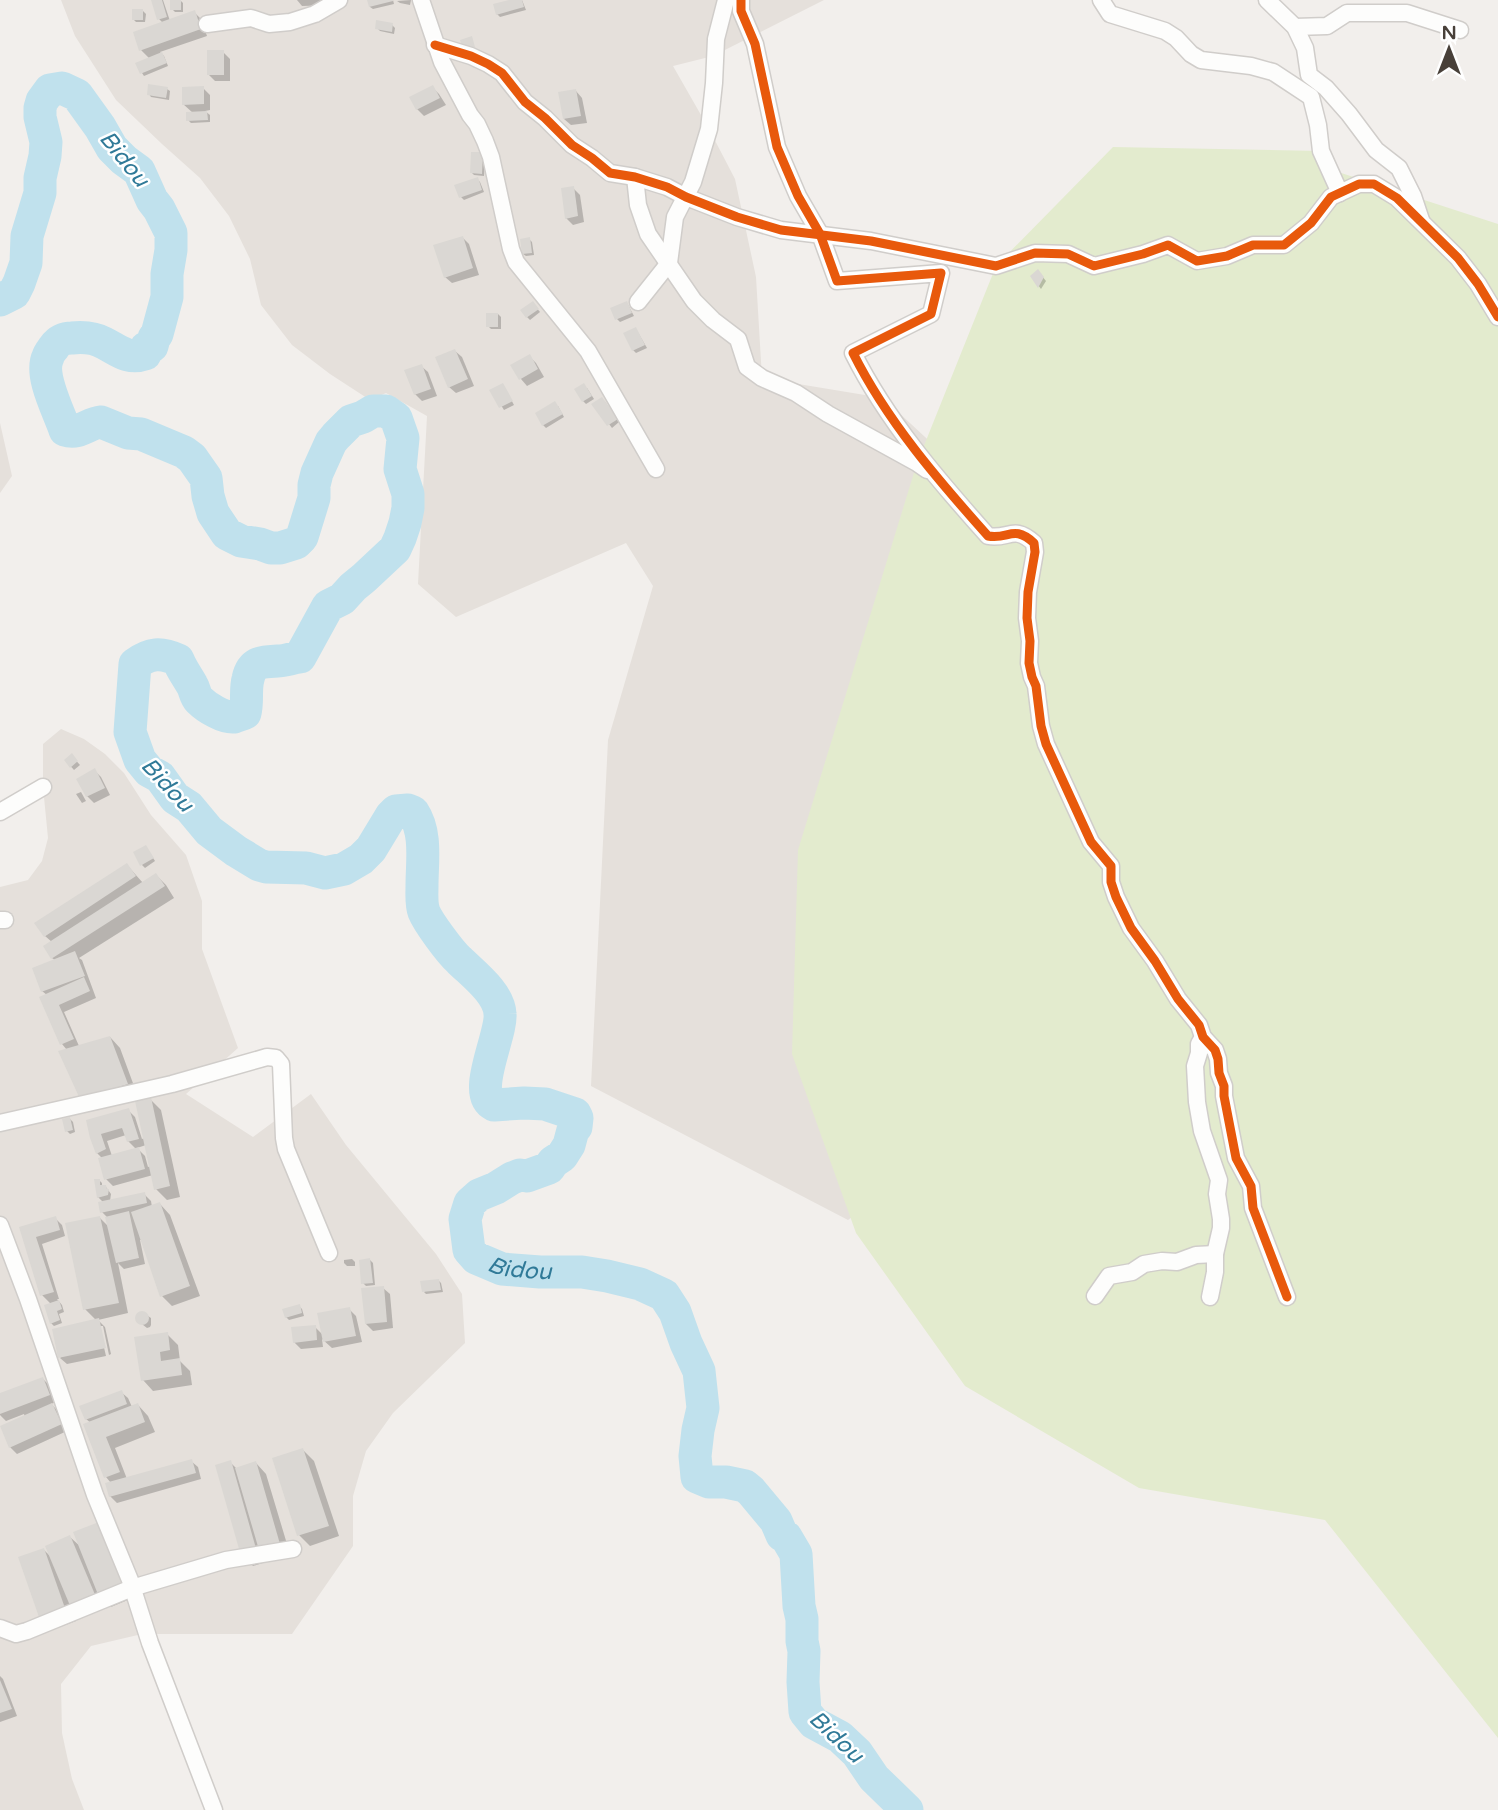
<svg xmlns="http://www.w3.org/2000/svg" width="1498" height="1810" viewBox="0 0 1498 1810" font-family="'Varela Round',sans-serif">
	<rect width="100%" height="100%" fill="#f2efec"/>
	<g fill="#e5e0db">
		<path d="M 61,0 L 824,0 L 713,56 L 673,66 L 709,129 L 735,179 L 756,277 L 762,378 L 883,398 L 1036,540 L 1070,1057 L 848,1220 L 591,1086 L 608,740 L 653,586 L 626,543 L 456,617 L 418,584 L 427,416 L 386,393 L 370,400 L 330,374 L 292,345 L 261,305 L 250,259 L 229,216 L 200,178 L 162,144 L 116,100 L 75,36 Z"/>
		<path d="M 0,423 L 12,476 L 0,493 Z"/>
		<path d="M 61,729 L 84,739 L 105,754 L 124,773 L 151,815 L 186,855 L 202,901 L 202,949 L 238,1048 L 186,1094 L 253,1137 L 311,1094 L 346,1145 L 436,1254 L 462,1294 L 465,1343 L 393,1413 L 366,1451 L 353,1496 L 353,1546 L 292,1634 L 142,1634 L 91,1646 L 61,1684 L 62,1733 L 72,1779 L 84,1810 L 0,1810 L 0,887 L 28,880 L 42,861 L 48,838 L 43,787 L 43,744 Z"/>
	</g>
	<path fill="#e3ebce" d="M 1113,147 L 1321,151 L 1332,170 L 1498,224 L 1498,1738 L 1325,1520 L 1139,1488 L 965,1386 L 856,1233 L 792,1054 L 798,850 L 917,463 L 996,266 Z"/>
	<g fill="#0003" fill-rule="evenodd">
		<path d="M 153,0 L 163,0 L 170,21 L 194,12 L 201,19 L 207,36 L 160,52 L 164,56 L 168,66 L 144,76 L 142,73 L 150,59 L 141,50 L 163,23 L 159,19 Z"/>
		<path d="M 172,0 L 180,0 L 183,3 L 183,12 L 175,12 L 172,9 Z"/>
		<path d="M 297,0 L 333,0 L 333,5 L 302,6 Z"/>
		<path d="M 368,0 L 393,0 L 394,4 L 373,9 L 370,7 Z"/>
		<path d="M 411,0 L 410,5 L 400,3 L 397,1 Z"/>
		<path d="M 516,0 L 522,0 L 526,10 L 500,17 L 497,14 Z"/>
		<path d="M 143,11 L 146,14 L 145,22 L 136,22 L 133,19 Z"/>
		<path d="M 392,25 L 395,28 L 394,34 L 380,31 L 377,28 Z"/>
		<path d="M 223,52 L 230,59 L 230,81 L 215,81 L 208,74 Z"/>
		<path d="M 432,87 L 439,94 L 446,105 L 424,116 L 417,109 Z"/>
		<path d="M 203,88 L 210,95 L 210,110 L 205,111 L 210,115 L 210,122 L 191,123 L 188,120 L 193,113 L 183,104 Z"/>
		<path d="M 167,89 L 170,91 L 169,100 L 151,97 L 149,94 Z"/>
		<path d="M 576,91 L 582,98 L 587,123 L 571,125 L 564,119 Z"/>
		<path d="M 483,154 L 485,157 L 484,176 L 474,175 L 471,172 Z"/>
		<path d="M 477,179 L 480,182 L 484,192 L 464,200 L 461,197 Z"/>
		<path d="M 573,188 L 580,195 L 584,222 L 573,225 L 566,218 Z"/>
		<path d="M 462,237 L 469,244 L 479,275 L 452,283 L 445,277 Z"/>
		<path d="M 529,239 L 532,242 L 534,255 L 526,256 L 523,254 Z"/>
		<path d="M 1038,271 L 1046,281 L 1041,289 L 1032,277 Z"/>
		<path d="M 627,303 L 634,316 L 620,322 L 617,319 Z"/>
		<path d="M 535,306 L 540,312 L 530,320 L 527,317 Z"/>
		<path d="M 498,314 L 501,317 L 501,329 L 491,329 L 488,326 Z"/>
		<path d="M 636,329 L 647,348 L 636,353 L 633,350 Z"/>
		<path d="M 455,351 L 462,357 L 474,386 L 456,393 L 449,387 Z"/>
		<path d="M 529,356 L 536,363 L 544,377 L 527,386 L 521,379 L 513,366 Z"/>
		<path d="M 421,366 L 428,372 L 437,396 L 422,401 L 415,394 Z"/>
		<path d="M 505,388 L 514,405 L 504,410 L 492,391 Z"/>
		<path d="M 587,388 L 594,399 L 586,404 L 583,401 Z"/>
		<path d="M 605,402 L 619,422 L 612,428 L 594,404 Z"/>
		<path d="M 558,406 L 564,417 L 546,428 L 543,425 Z"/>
		<path d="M 72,756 L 80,765 L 74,770 L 66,761 Z"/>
		<path d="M 94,770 L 101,777 L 110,795 L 94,803 L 87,796 Z"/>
		<path d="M 81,792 L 86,801 L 82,803 L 76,794 Z"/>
		<path d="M 148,850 L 155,861 L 145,868 L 142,865 Z"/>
		<path d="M 127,865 L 143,883 L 156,875 L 166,885 L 174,898 L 79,958 L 82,960 L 96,998 L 64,1012 L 79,1046 L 110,1037 L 120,1048 L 137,1094 L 92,1109 L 67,1050 L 62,1044 L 41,998 L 47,995 L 42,991 L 56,961 L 52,958 L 52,942 L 45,936 Z"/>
		<path d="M 150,1099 L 161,1110 L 180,1197 L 167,1200 L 156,1189 L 153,1175 L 113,1186 L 106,1179 L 103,1159 L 97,1153 L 91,1137 L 128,1110 L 135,1117 L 142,1139 L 145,1138 ZM 126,1135 L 128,1141 L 136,1149 L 112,1156 L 107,1141 ZM 146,1145 L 151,1166 L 148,1167 L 145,1156 L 137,1148 Z"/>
		<path d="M 70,1119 L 73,1122 L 75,1132 L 70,1134 L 67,1131 Z"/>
		<path d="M 99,1180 L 102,1183 L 102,1187 L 106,1187 L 111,1194 L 110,1201 L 144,1194 L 151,1201 L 152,1207 L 160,1204 L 170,1215 L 200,1296 L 172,1306 L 162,1296 L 142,1240 L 140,1240 L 145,1264 L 124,1269 L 118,1263 L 128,1313 L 98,1320 L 105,1327 L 111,1354 L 109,1355 L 103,1326 L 99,1326 L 106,1356 L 67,1364 L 60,1358 L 97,1321 L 85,1309 L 100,1218 L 109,1227 L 107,1217 L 102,1212 L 103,1202 L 98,1197 Z"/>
		<path d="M 55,1218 L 62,1225 L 65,1236 L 42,1244 L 59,1299 L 57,1299 L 62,1305 L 64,1312 L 59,1314 L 62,1323 L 54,1326 L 51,1323 L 51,1304 L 42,1295 L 21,1228 Z"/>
		<path d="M 352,1259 L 355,1262 L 355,1266 L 347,1266 L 344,1263 L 344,1260 Z"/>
		<path d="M 370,1260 L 373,1263 L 375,1285 L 366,1286 L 363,1283 Z"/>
		<path d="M 438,1280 L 441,1283 L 443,1292 L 426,1294 L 424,1292 Z"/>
		<path d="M 383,1288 L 390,1294 L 393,1328 L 373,1331 L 366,1324 Z"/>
		<path d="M 299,1306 L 302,1309 L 304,1316 L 289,1320 L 286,1317 Z"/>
		<path d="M 349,1309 L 356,1316 L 362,1342 L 332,1348 L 322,1339 L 323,1347 L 301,1349 L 294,1342 L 315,1327 L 324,1336 Z"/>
		<path d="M 142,1312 L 151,1318 L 151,1325 L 150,1327 L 147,1328 L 138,1321 L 137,1319 Z"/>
		<path d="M 167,1334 L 178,1345 L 180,1361 L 190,1371 L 192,1385 L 153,1391 L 143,1380 Z"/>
		<path d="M 43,1379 L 50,1386 L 56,1402 L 51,1404 L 59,1412 L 67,1431 L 17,1454 L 10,1447 L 25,1417 L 24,1414 L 6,1421 L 0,1415 L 0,1395 Z"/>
		<path d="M 121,1392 L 128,1398 L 132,1407 L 138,1405 L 148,1416 L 155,1432 L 115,1448 L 127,1479 L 191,1461 L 198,1467 L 201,1479 L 117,1503 L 110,1496 L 111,1483 L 106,1477 L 85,1425 L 91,1423 L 86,1419 Z"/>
		<path d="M 303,1450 L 314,1461 L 339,1536 L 310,1546 L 299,1535 Z"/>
		<path d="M 230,1462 L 237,1469 L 256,1463 L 266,1474 L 290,1554 L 263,1552 L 266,1562 L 253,1566 L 243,1555 Z"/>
		<path d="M 70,1537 L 135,1597 L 111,1607 L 100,1596 L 105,1608 L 83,1617 L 70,1605 L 76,1621 L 52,1630 L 42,1619 L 44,1550 L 52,1558 Z"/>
		<path d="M 0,1676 L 3,1679 L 17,1716 L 0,1722 Z"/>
	</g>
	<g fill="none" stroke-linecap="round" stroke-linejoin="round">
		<path stroke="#c0e1ed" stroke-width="33" id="s1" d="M 0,300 L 14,293 L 19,283 L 26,263 L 27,236 L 40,193 L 40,178 L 45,156 L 46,142 L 40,117 L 40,108 L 42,101 L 50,90 L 62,88 L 77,95 L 100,127 L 112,148 L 124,160 L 139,171 L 152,200 L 159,209 L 171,233 L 171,250 L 167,274 L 167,297 L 157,334 L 154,338 L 152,346 L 146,348 L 145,354 C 128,360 118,350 104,343 C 95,338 82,337 72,338 C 64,338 59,340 54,347 C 52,350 49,353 48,357 C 39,375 59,412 65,430 C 80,435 88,423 101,422 L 128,433 L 141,434 L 184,452 L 192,458 L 206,478 L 208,496 L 213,513 L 227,534 L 241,541 L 260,544 L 271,548 L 280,548 L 296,543 L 302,537 L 314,498 L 314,485 L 317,473 L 331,442 L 336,436 L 351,421 L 363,417 L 373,411 L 386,411 L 396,418 L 403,438 L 400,469 L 408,494 L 408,508 L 405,523 L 400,538 L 395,549 L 364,578 L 353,587 L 342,599 L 328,606 L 300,657 C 292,658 285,661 278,661 C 262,662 252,661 248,679 C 245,690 248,701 245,713 C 242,714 237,716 234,717 C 224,718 207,708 199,700 C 195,696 195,690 192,685 C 187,676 182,670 178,660 C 161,652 150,653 135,664 L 130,732 L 140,760 L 149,771 L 160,777 L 175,798 L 189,807 L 209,831 L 236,851 L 259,865 L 266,867 L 306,868 L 325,873 L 344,869 L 361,859 L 371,849 L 391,816 L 396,811 L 408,810 L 413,812 C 427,833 422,861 422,886 C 422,894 421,904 424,912 C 428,922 450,952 459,960 C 473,974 499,993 500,1014 C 502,1035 471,1094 494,1105 L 524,1103 L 545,1104 L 575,1114 L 577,1118 L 576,1127 L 573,1130 L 569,1145 L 562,1156 L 553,1162 L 549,1168 L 527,1176 L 520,1175 L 512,1178 L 496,1188 L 479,1195 L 470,1203 L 465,1219 L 469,1250 L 476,1258 L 502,1269 L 540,1272 L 582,1272 L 607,1276 L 640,1284 L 664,1295 L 675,1312 L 686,1343 L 699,1371 L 703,1408 L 698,1430 L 695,1456 L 697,1477 L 709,1482 L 726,1482 L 745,1486 L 751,1491 L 776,1521 L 782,1535 L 786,1537 L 796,1554 L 799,1606 L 802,1619 L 802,1641 L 804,1651 L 803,1682 L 805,1712 L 814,1723 L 840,1737 L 857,1753 L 874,1778 L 907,1810"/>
	</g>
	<g fill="#dad7d3">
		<path d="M 151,0 L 162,0 L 167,17 L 157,20 Z"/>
		<rect x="170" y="0" width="11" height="10"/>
		<path d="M 367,0 L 393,0 L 393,1 L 369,7 Z"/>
		<path d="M 509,0 L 522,0 L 524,7 L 496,15 L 493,4 Z"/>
		<rect x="132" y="9" width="11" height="11"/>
		<path d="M 195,10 L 201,29 L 139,51 L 133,32 Z"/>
		<path d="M 376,20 L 393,23 L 392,32 L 375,29 Z"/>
		<path d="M 472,36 L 475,47 L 463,51 L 460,40 Z"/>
		<rect x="207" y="50" width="17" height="25"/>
		<path d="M 162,52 L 167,63 L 140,74 L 135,63 Z"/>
		<path d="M 148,84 L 168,87 L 166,98 L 147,95 Z"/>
		<path d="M 433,85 L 440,98 L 416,110 L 409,97 Z"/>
		<path d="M 204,86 L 204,104 L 182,105 L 182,87 Z"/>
		<path d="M 576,89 L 581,116 L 563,119 L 558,92 Z"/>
		<path d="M 207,111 L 208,120 L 186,121 L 186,112 Z"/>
		<path d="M 471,152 L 483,152 L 482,174 L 470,173 Z"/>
		<path d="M 478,177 L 482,190 L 459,198 L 454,185 Z"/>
		<path d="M 574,186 L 578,216 L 565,219 L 561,188 Z"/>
		<path d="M 463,236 L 473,268 L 444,278 L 433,245 Z"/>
		<path d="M 530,237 L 532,253 L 522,254 L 520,239 Z"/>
		<path d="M 1038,269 L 1044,277 L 1038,288 L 1030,276 Z"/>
		<path d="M 533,301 L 539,309 L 526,318 L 520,310 Z"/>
		<path d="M 627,301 L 632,313 L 615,320 L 610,308 Z"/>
		<rect x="486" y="313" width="12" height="14"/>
		<path d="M 636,327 L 645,345 L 632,351 L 623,333 Z"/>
		<path d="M 455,349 L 468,379 L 448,388 L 435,357 Z"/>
		<path d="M 530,354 L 538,369 L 519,380 L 510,365 Z"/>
		<path d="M 422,364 L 431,389 L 414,395 L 404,370 Z"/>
		<path d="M 503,383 L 513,401 L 499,408 L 489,390 Z"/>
		<path d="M 584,383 L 592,396 L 582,402 L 574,389 Z"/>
		<path d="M 602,397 L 618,419 L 607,426 L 591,404 Z"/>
		<path d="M 555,401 L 563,414 L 542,426 L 535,413 Z"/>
		<path d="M 72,753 L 78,761 L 70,768 L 64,760 Z"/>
		<path d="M 95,768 L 105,788 L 86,797 L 76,779 Z"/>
		<path d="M 146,845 L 154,858 L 140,866 L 133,852 Z"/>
		<path d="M 127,863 L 136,876 L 44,937 L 34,923 Z"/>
		<path d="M 156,873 L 165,886 L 51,959 L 43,946 Z"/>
		<path d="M 75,951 L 85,976 L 41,992 L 32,968 Z"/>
		<path d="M 84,977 L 90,991 L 59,1005 L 74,1039 L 60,1045 L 39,997 Z"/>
		<path d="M 110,1036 L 128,1084 L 80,1099 L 58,1051 Z"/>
		<path d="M 151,1097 L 170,1186 L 154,1190 L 135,1101 Z"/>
		<path d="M 129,1108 L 139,1139 L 127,1142 L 122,1128 L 101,1134 L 106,1149 L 96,1154 L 90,1138 L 86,1120 Z"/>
		<path d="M 70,1117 L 73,1130 L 65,1132 L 62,1119 Z"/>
		<path d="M 139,1147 L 145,1169 L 104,1180 L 98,1158 Z"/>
		<path d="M 94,1179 L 100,1179 L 100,1185 L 106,1185 L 107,1189 L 109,1189 L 108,1195 L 97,1198 Z"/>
		<path d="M 145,1192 L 147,1203 L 100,1213 L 98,1202 Z"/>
		<path d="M 160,1202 L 190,1286 L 160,1297 L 131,1212 Z"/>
		<path d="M 129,1211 L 139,1258 L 116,1263 L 105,1217 Z"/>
		<path d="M 56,1216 L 60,1230 L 36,1237 L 54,1292 L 40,1296 L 19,1227 Z"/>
		<path d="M 100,1216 L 119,1303 L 83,1310 L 65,1223 Z"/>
		<path d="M 370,1258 L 373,1283 L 361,1284 L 359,1260 Z"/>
		<path d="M 439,1279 L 441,1290 L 422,1292 L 420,1281 Z"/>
		<path d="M 384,1286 L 387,1322 L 365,1324 L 361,1288 Z"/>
		<path d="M 59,1300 L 62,1309 L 57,1311 L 60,1320 L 50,1324 L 44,1305 Z"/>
		<path d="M 300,1304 L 302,1313 L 285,1318 L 282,1309 Z"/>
		<path d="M 350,1307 L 356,1336 L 323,1342 L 317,1313 Z"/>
		<circle cx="142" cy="1318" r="7"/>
		<path d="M 99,1318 L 106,1348 L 58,1358 L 52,1329 Z"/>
		<path d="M 316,1325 L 317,1340 L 293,1343 L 291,1327 Z"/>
		<path d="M 168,1332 L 170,1350 L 160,1352 L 161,1361 L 180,1358 L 182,1375 L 141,1381 L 134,1337 Z"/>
		<path d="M 43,1377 L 50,1395 L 0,1414 L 0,1393 Z"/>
		<path d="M 122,1390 L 127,1404 L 85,1420 L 79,1406 Z"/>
		<path d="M 52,1403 L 62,1424 L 9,1448 L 0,1426 Z"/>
		<path d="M 138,1403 L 145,1422 L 106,1437 L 120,1472 L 104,1478 L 83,1424 Z"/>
		<path d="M 303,1448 L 329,1526 L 297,1536 L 272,1458 Z"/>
		<path d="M 192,1459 L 196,1473 L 109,1497 L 105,1483 Z"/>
		<path d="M 231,1460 L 257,1552 L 241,1556 L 215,1465 Z"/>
		<path d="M 256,1461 L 280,1544 L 259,1550 L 235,1468 Z"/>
		<path d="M 99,1522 L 125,1586 L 99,1597 L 73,1532 Z"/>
		<path d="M 70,1535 L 96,1597 L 71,1608 L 45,1546 Z"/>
		<path d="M 44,1548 L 66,1611 L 40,1620 L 18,1557 Z"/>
		<path d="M 0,1680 L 12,1709 L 0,1713 Z"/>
	</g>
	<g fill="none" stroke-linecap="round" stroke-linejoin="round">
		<g stroke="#d0cdca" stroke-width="19">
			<g id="minor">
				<path d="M 421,0 L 442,62 L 470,115 L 477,124 L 485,141 L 491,157 L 511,249 L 516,262 L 588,351 L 656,469"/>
				<path d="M 741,0 L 741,11 L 755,44 L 777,147 L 798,196 L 820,234 L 837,281 L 941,273 L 931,314 L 853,353 C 887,421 938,480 988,536 C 1009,540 1013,524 1034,543 L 1035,552 L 1028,592 L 1027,618 L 1030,641 L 1029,663 L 1032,677 L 1036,686 L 1041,726 L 1046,744 L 1091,842 L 1111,866 L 1111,882 L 1116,897 L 1131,928 L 1155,961 L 1178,999 L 1199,1025 L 1203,1037 L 1215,1050 L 1218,1059 L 1219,1073 L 1224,1086 L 1224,1096 L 1236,1158 L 1251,1186 L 1253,1208 L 1287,1297"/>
				<path d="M 1101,0 L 1110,14 L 1165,31 L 1176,38 L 1191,54 L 1201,60 L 1251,66 L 1273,72 L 1311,97 L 1318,125 L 1321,151 L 1340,193"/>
				<path d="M 1267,0 L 1295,27 L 1305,48 L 1309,75 L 1326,88 L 1349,114 L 1376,150 L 1399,168 L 1413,196 L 1421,220"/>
				<path d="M 207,24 L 251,18 L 269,24 L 290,22 L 315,14 L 339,0"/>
				<path d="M 1295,27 L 1327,26 L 1347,13 L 1407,13 L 1460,30"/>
				<path d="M 435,45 L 471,56 L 488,64 L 502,73 L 525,102 L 545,118 L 572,145 L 592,158 L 610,173 L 635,177 L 667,187 L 686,197 L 737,217 L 781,230 L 871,241 L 996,266 L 1035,253 L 1068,254 L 1094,266 L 1143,254 L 1168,245 L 1197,261 L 1227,256 L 1253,245 L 1284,245 L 1311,223 L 1331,197 L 1359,184 L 1374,184 L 1397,198 L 1458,258 L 1478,284 L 1498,317"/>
				<path d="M 635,177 L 638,205 L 648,234 L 694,301 L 713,320 L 738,339 L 747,367 L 762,378 L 796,393 L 828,414 L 917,463 L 927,470"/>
				<path d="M 638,302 L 669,263 L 675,217 L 693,182 L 709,129 L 714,83 L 716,39 L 726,0"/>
				<path d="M 0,812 L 43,787"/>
				<path d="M 0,920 L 5,920"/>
				<path d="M 1203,1037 L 1199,1044 L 1199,1053 L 1195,1066 L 1197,1102 L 1202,1131 L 1219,1180 L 1217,1194 L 1221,1219 L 1221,1228 L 1215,1254 L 1215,1272 L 1210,1297"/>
				<path d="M 0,1123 L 172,1084 L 267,1057 L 276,1058 L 281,1064 L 284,1138 L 286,1149 L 329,1253"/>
				<path d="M 0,1225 L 28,1299 L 95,1495 L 130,1580 L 150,1643 L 214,1810"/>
				<path d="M 1095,1296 L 1109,1276 L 1132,1272 L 1144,1264 L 1162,1261 L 1177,1262 L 1196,1255 L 1215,1254"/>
				<path d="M 0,1628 L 16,1634 L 27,1631 L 132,1588 L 226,1560 L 293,1549"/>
			</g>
		</g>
		<use href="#minor" stroke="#fdfdfc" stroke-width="16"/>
		<g stroke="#fff" stroke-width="13">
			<g id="cycleway">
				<path d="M 741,0 L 741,11 L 755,44 L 777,147 L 798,196 L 820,234 L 837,281 L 941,273 L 931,314 L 853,353 C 887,421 938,480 988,536 C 1009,540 1013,524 1034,543 L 1035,552 L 1028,592 L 1027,618 L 1030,641 L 1029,663 L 1032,677 L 1036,686 L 1041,726 L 1046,744 L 1091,842 L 1111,866 L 1111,882 L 1116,897 L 1131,928 L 1155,961 L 1178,999 L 1199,1025 L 1203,1037 L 1215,1050 L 1218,1059 L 1219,1073 L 1224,1086 L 1224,1096 L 1236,1158 L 1251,1186 L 1253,1208 L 1287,1297"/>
				<path d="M 435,45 L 471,56 L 488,64 L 502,73 L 525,102 L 545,118 L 572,145 L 592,158 L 610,173 L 635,177 L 667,187 L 686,197 L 737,217 L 781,230 L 871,241 L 996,266 L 1035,253 L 1068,254 L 1094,266 L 1143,254 L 1168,245 L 1197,261 L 1227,256 L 1253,245 L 1284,245 L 1311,223 L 1331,197 L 1359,184 L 1374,184 L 1397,198 L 1458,258 L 1478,284 L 1498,317"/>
			</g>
		</g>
		<use href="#cycleway" stroke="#e8590c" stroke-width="9"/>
	</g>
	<g text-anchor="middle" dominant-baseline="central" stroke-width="5" stroke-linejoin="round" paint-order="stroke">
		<g font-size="23" font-style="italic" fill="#307a98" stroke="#fff">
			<text transform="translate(124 159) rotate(51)">Bidou</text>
			<text transform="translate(167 785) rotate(47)">Bidou</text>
			<text stroke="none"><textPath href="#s1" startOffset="2851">Bidou</textPath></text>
			<text transform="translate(836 1737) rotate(43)">Bidou</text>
		</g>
	</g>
	<g transform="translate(1449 49)" stroke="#ffffff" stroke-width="5" paint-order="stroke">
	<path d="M0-5L12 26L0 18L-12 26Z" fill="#484039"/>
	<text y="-10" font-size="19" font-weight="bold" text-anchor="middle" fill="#484039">N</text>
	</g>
</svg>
